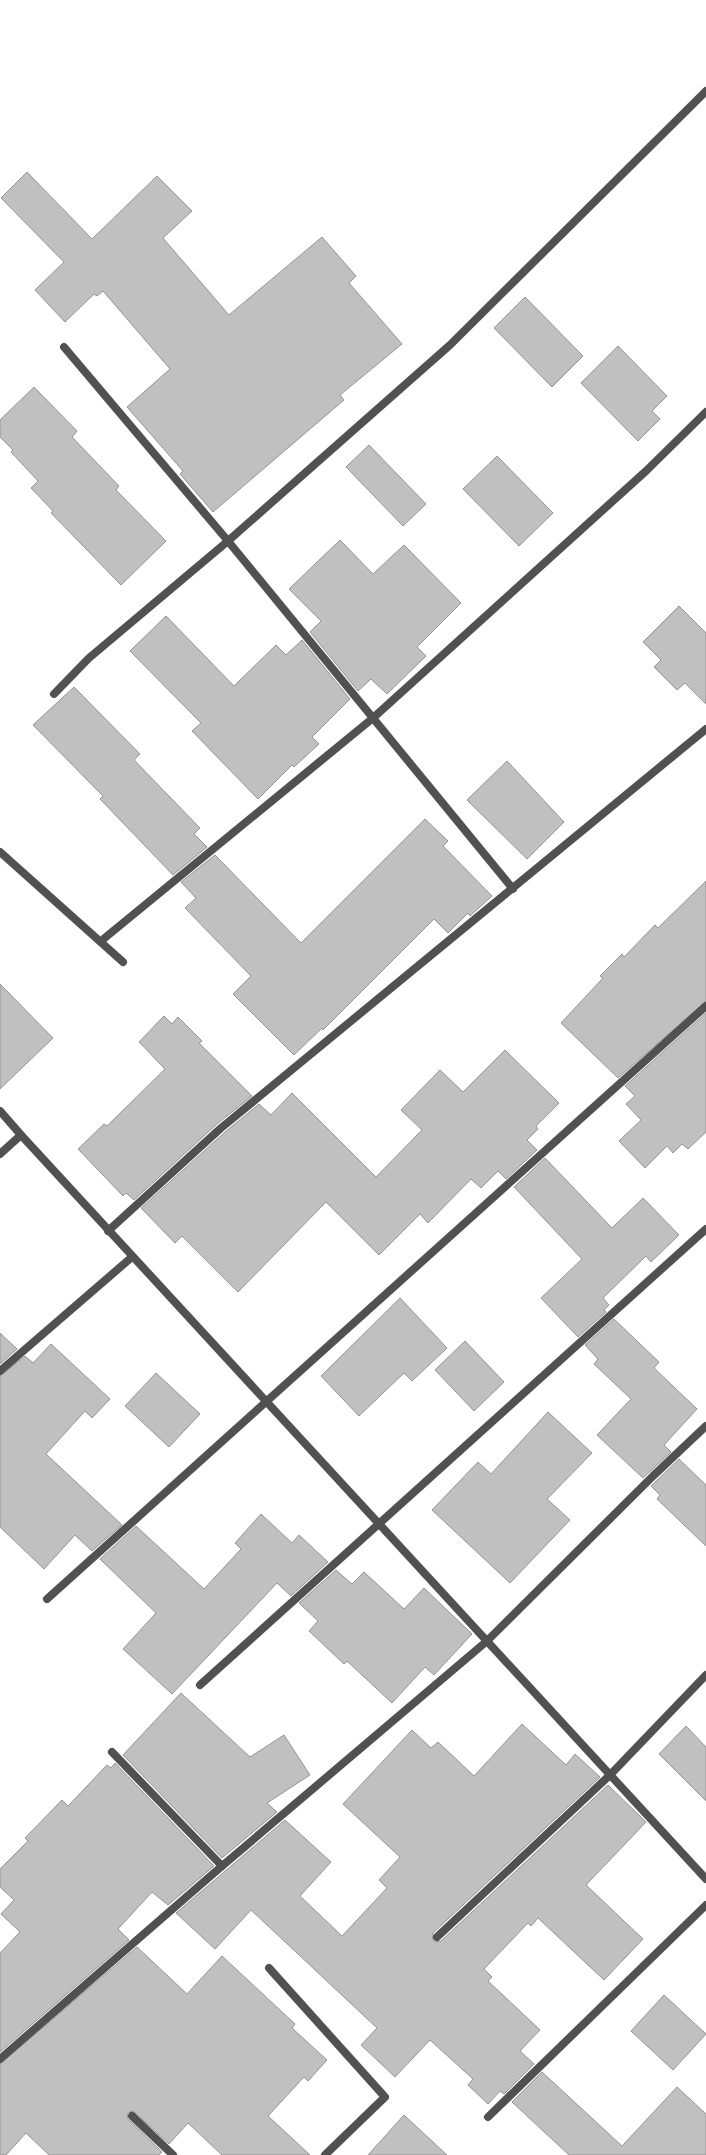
<svg xmlns="http://www.w3.org/2000/svg" width="706" height="2155" viewBox="0 0 706 2155" font-family="'Work Sans',sans-serif">
	<rect width="100%" height="100%" fill="#fff"/>
	<g fill="#c0c0c0" stroke="#959595">
		<path d="M 27,172 L 92,239 L 157,176 L 192,211 L 163,238 L 229,315 L 322,237 L 356,276 L 349,283 L 402,344 L 340,395 L 344,400 L 213,512 L 180,474 L 183,471 L 127,407 L 170,369 L 103,291 L 97,296 L 94,294 L 65,322 L 35,290 L 64,262 L 1,198 Z"/>
		<path d="M 525,297 L 583,356 L 552,387 L 494,328 Z"/>
		<path d="M 618,346 L 667,396 L 652,411 L 660,419 L 638,441 L 581,383 Z"/>
		<path d="M 34,387 L 77,431 L 72,437 L 119,486 L 116,490 L 166,541 L 121,585 L 51,513 L 53,511 L 31,488 L 38,481 L 11,452 L 13,450 L 0,437 L 0,420 Z"/>
		<path d="M 369,445 L 426,504 L 403,526 L 346,467 Z"/>
		<path d="M 497,456 L 553,513 L 519,546 L 463,489 Z"/>
		<path d="M 340,540 L 373,574 L 404,545 L 461,603 L 417,647 L 426,656 L 387,694 L 371,679 L 358,691 L 310,632 L 321,621 L 289,589 Z"/>
		<path d="M 679,606 L 706,633 L 706,704 L 685,683 L 677,690 L 654,667 L 661,660 L 643,642 Z"/>
		<path d="M 166,616 L 234,686 L 276,645 L 286,655 L 302,640 L 350,699 L 312,737 L 319,744 L 294,767 L 292,765 L 258,799 L 192,731 L 201,723 L 130,651 Z"/>
		<path d="M 74,687 L 140,754 L 134,760 L 200,828 L 194,834 L 207,847 L 173,875 L 100,799 L 103,796 L 33,725 Z"/>
		<path d="M 507,761 L 564,822 L 527,859 L 467,800 Z"/>
		<path d="M 425,819 L 448,841 L 443,846 L 492,896 L 470,916 L 468,913 L 448,933 L 434,919 L 323,1030 L 322,1028 L 294,1055 L 233,994 L 251,976 L 185,908 L 196,898 L 181,882 L 215,855 L 301,943 Z"/>
		<path d="M 706,881 L 706,1001 L 618,1078 L 561,1023 L 603,978 L 600,976 L 622,954 L 624,957 L 655,925 L 658,928 Z"/>
		<path d="M 0,984 L 53,1038 L 0,1089 Z"/>
		<path d="M 706,1013 L 706,1132 L 688,1149 L 682,1144 L 673,1153 L 667,1146 L 645,1168 L 619,1141 L 641,1120 L 626,1104 L 635,1096 L 625,1086 Z"/>
		<path d="M 164,1016 L 172,1024 L 178,1017 L 202,1041 L 199,1043 L 252,1096 L 217,1124 L 134,1200 L 126,1193 L 123,1196 L 78,1149 L 104,1124 L 107,1126 L 165,1069 L 139,1042 Z"/>
		<path d="M 505,1050 L 559,1103 L 536,1126 L 538,1129 L 527,1140 L 537,1150 L 506,1179 L 498,1171 L 481,1188 L 471,1179 L 428,1223 L 420,1214 L 379,1255 L 326,1202 L 238,1292 L 182,1236 L 175,1243 L 141,1208 L 225,1132 L 259,1104 L 271,1115 L 292,1093 L 376,1177 L 422,1130 L 401,1110 L 440,1070 L 463,1092 Z"/>
		<path d="M 545,1158 L 612,1228 L 643,1198 L 679,1235 L 651,1262 L 646,1256 L 603,1298 L 609,1305 L 604,1310 L 606,1312 L 578,1337 L 541,1298 L 582,1259 L 514,1187 Z"/>
		<path d="M 400,1298 L 447,1348 L 412,1381 L 404,1373 L 359,1416 L 321,1376 Z"/>
		<path d="M 614,1319 L 659,1362 L 654,1368 L 697,1409 L 664,1445 L 671,1452 L 643,1478 L 597,1435 L 631,1399 L 594,1364 L 598,1359 L 585,1345 Z"/>
		<path d="M 0,1333 L 17,1349 L 0,1364 Z"/>
		<path d="M 465,1341 L 504,1382 L 474,1411 L 435,1370 Z"/>
		<path d="M 51,1344 L 110,1399 L 92,1418 L 85,1411 L 46,1454 L 122,1525 L 92,1551 L 75,1535 L 44,1569 L 0,1527 L 0,1376 L 25,1356 L 33,1363 Z"/>
		<path d="M 156,1373 L 200,1414 L 169,1447 L 125,1406 Z"/>
		<path d="M 548,1412 L 592,1453 L 547,1499 L 570,1520 L 510,1583 L 432,1510 L 478,1462 L 491,1474 Z"/>
		<path d="M 679,1459 L 706,1485 L 706,1546 L 657,1499 L 660,1495 L 651,1486 Z"/>
		<path d="M 261,1514 L 292,1543 L 299,1535 L 328,1562 L 291,1596 L 277,1583 L 172,1694 L 123,1649 L 156,1613 L 100,1559 L 136,1526 L 204,1589 L 241,1549 L 235,1543 Z"/>
		<path d="M 336,1570 L 352,1584 L 364,1572 L 404,1609 L 424,1588 L 472,1634 L 434,1675 L 425,1667 L 392,1703 L 347,1661 L 344,1664 L 309,1631 L 318,1621 L 299,1603 Z"/>
		<path d="M 181,1693 L 250,1757 L 284,1735 L 310,1775 L 267,1803 L 277,1812 L 222,1858 L 123,1755 Z"/>
		<path d="M 522,1724 L 566,1765 L 575,1754 L 600,1777 L 433,1933 L 433,1940 L 436,1942 L 441,1941 L 608,1785 L 646,1822 L 586,1885 L 643,1939 L 604,1980 L 538,1918 L 531,1926 L 528,1923 L 484,1969 L 492,1977 L 488,1981 L 540,2030 L 520,2051 L 534,2064 L 504,2094 L 500,2091 L 488,2104 L 468,2085 L 473,2079 L 430,2040 L 395,2077 L 361,2045 L 377,2028 L 251,1910 L 215,1949 L 176,1913 L 285,1820 L 331,1862 L 300,1896 L 342,1936 L 387,1888 L 379,1880 L 400,1857 L 343,1804 L 412,1730 L 431,1748 L 438,1742 L 474,1776 Z"/>
		<path d="M 686,1726 L 706,1747 L 706,1801 L 659,1754 Z"/>
		<path d="M 115,1763 L 214,1866 L 168,1905 L 152,1892 L 118,1929 L 129,1940 L 0,2052 L 0,1953 L 20,1932 L 1,1914 L 14,1900 L 0,1887 L 0,1869 L 28,1841 L 25,1838 L 62,1800 L 68,1806 L 107,1765 L 111,1768 Z"/>
		<path d="M 137,1947 L 187,1994 L 222,1956 L 295,2024 L 292,2028 L 327,2060 L 308,2081 L 304,2077 L 268,2116 L 310,2155 L 222,2155 L 188,2123 L 169,2144 L 133,2111 L 128,2113 L 127,2118 L 162,2152 L 159,2155 L 49,2155 L 26,2133 L 6,2155 L 0,2155 L 0,2064 Z"/>
		<path d="M 664,1995 L 706,2034 L 673,2070 L 631,2031 Z"/>
		<path d="M 542,2072 L 622,2146 L 677,2087 L 706,2114 L 706,2155 L 569,2155 L 512,2102 Z"/>
		<path d="M 404,2115 L 447,2155 L 368,2155 Z"/>
	</g>
	<g fill="none" stroke-linecap="round" stroke-linejoin="round">
		<g stroke="#515151" stroke-width="8">
			<path d="M 64,347 L 228,541 L 513,889"/>
			<path d="M 54,694 L 89,658 L 228,541 L 450,345 L 706,91"/>
			<path d="M 0,852 L 123,962"/>
			<path d="M 101,941 L 373,718 L 646,471 L 706,412"/>
			<path d="M 0,1111 L 21,1135"/>
			<path d="M 0,1154 L 21,1135 L 706,1879"/>
			<path d="M 108,1231 L 221,1128 L 706,729"/>
			<path d="M 0,1371 L 132,1257"/>
			<path d="M 47,1599 L 706,1006"/>
			<path d="M 200,1685 L 706,1229"/>
			<path d="M 112,1752 L 222,1866"/>
			<path d="M 437,1937 L 610,1775 L 706,1675"/>
			<path d="M 269,1968 L 385,2097 L 325,2155"/>
			<path d="M 0,2059 L 222,1866 L 487,1641 L 653,1476 L 706,1426"/>
			<path d="M 132,2116 L 173,2155"/>
			<path d="M 488,2117 L 706,1905"/>
		</g>
	</g>
</svg>
